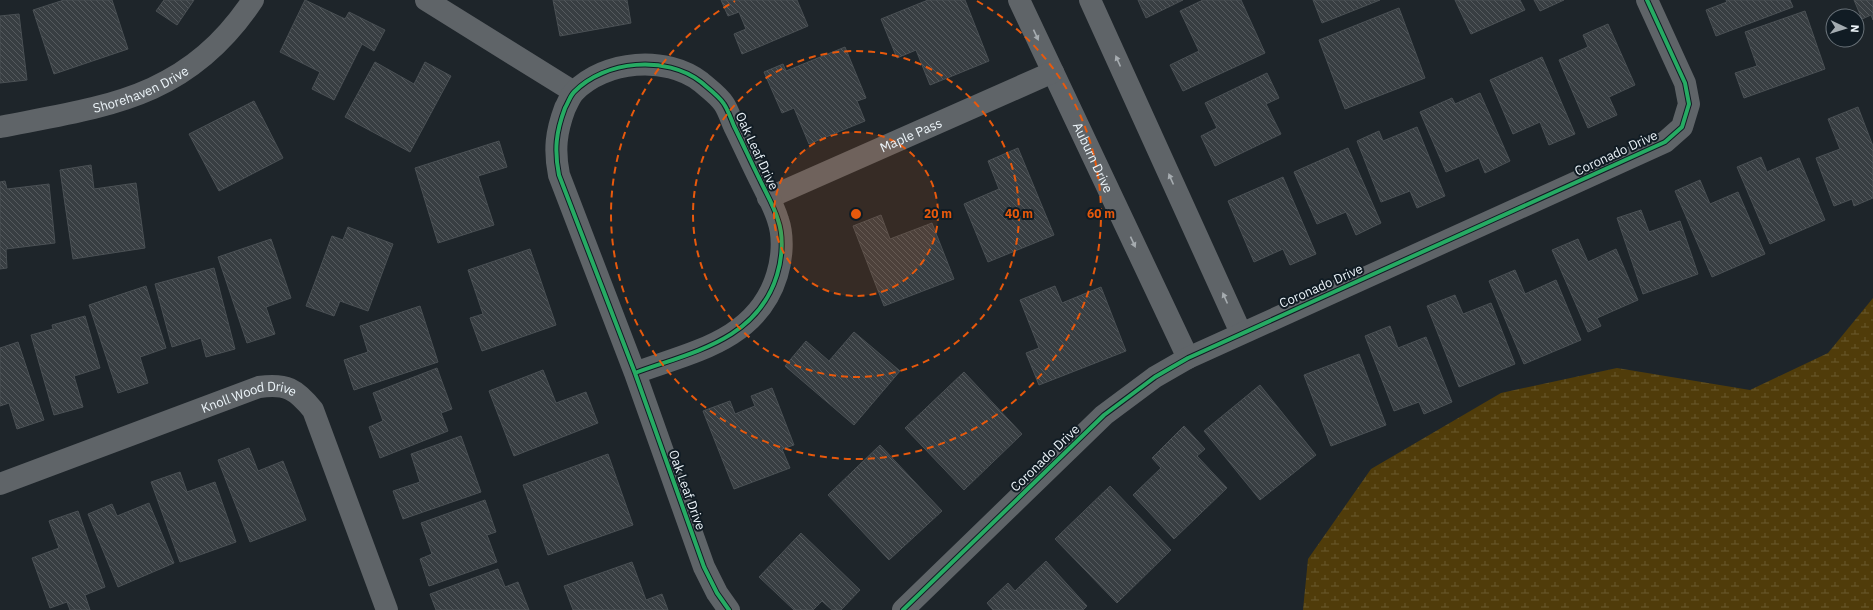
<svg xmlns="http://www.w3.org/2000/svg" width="1873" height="610" viewBox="0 0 1873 610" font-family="'IBM Plex Sans',sans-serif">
	<defs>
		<pattern id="wetland-marsh" width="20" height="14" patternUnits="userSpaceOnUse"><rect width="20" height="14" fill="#503c0a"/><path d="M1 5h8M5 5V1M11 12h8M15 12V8" fill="none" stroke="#69592e"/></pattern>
		<pattern id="building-back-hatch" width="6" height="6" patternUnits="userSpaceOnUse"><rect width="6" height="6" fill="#383e42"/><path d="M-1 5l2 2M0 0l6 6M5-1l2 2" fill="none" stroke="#555a5e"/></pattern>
	</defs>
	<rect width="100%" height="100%" fill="#1e252a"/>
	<path fill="url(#wetland-marsh)" d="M 1873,298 L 1873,610 L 1303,610 L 1308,559 L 1371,469 L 1501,393 L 1617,368 L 1750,390 L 1828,353 Z"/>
	<g fill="url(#building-back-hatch)" stroke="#4a5054">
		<path d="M 64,0 L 112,0 L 128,49 L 54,74 L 33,10 Z"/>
		<path d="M 164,0 L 194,0 L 177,25 L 156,11 Z"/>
		<path d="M 305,0 L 345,19 L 349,12 L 385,30 L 374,51 L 362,44 L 334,100 L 312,89 L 320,72 L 280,52 Z"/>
		<path d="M 553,0 L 627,0 L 631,23 L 560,36 Z"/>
		<path d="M 721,0 L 797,0 L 808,26 L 742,54 L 734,34 L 746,29 L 739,12 L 728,16 Z"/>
		<path d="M 928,0 L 965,0 L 989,61 L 930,85 L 916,50 L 897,58 L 881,19 Z"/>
		<path d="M 1138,0 L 1183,0 L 1146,18 Z"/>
		<path d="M 1203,0 L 1241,0 L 1265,53 L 1183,91 L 1170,65 L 1199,51 L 1180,11 Z"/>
		<path d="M 1313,0 L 1380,0 L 1322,23 Z"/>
		<path d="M 1455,0 L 1520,0 L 1525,10 L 1471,34 Z"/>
		<path d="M 1534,0 L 1564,0 L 1540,11 Z"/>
		<path d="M 1726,0 L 1790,0 L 1793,7 L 1716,36 L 1706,10 L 1727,2 Z"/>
		<path d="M 1854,0 L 1873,0 L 1873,20 L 1871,15 L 1862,19 Z"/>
		<path d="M 1399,8 L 1425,78 L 1345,109 L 1319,40 Z"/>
		<path d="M 1805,11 L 1825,69 L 1744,98 L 1735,73 L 1757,66 L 1745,32 Z"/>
		<path d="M 19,14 L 27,80 L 0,83 L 0,16 Z"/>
		<path d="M 1608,24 L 1635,85 L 1609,97 L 1617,115 L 1588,128 L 1559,60 L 1588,47 L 1583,35 Z"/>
		<path d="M 845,47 L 866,98 L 857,101 L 865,121 L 809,144 L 794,108 L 782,113 L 764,72 L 783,64 L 786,71 Z"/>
		<path d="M 1542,57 L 1575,134 L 1549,145 L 1540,122 L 1513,134 L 1490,80 Z"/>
		<path d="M 375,62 L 414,84 L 425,62 L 451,76 L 410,152 L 345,117 Z"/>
		<path d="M 1267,73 L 1279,98 L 1266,104 L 1281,134 L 1215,166 L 1201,136 L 1217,128 L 1205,103 Z"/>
		<path d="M 1480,93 L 1510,161 L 1485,173 L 1479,158 L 1446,172 L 1420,112 L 1452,98 L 1455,104 Z"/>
		<path d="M 254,101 L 283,158 L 219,191 L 189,134 Z"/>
		<path d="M 1858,107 L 1873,146 L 1873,198 L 1854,206 L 1852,199 L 1834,206 L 1816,158 L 1840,149 L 1828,119 Z"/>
		<path d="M 1417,127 L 1445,196 L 1417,208 L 1410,191 L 1381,202 L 1357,141 L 1379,131 L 1383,141 Z"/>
		<path d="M 499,141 L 507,167 L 478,176 L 494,225 L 438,243 L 415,168 Z"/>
		<path d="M 1018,148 L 1054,235 L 988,262 L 964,204 L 999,189 L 988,161 Z"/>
		<path d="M 1348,148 L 1381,223 L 1356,235 L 1346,212 L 1317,224 L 1294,172 Z"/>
		<path d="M 1761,157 L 1767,172 L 1799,158 L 1825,220 L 1770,244 L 1737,167 Z"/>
		<path d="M 91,165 L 94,189 L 136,183 L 145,248 L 73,259 L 60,170 Z"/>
		<path d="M 1283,177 L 1316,254 L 1290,265 L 1283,249 L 1254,262 L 1228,201 Z"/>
		<path d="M 1700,180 L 1710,204 L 1738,192 L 1765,254 L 1712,277 L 1675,191 Z"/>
		<path d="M 5,181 L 7,189 L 49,184 L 55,243 L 6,249 L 7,268 L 0,269 L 0,182 Z"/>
		<path d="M 1641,210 L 1649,232 L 1680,221 L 1698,274 L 1643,294 L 1617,218 Z"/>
		<path d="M 881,215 L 890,239 L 932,223 L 954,279 L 884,306 L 853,226 Z"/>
		<path d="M 348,227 L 393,244 L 368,311 L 340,301 L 334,316 L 306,306 L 332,236 L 343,240 Z"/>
		<path d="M 271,239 L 291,298 L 266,307 L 275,334 L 247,343 L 218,257 Z"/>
		<path d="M 1578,239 L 1588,262 L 1616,249 L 1638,300 L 1597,318 L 1601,326 L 1588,332 L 1552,250 Z"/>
		<path d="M 530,249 L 556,325 L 482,351 L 470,318 L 483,314 L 468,270 Z"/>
		<path d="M 214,268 L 235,349 L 206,357 L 201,338 L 172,347 L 155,284 Z"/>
		<path d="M 1515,270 L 1525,294 L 1556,280 L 1581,340 L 1524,364 L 1489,281 Z"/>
		<path d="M 146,286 L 166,348 L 140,357 L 148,383 L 118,393 L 89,305 Z"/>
		<path d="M 1055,286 L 1062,303 L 1101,287 L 1126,351 L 1039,385 L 1026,353 L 1039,348 L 1020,300 Z"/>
		<path d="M 1455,295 L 1463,314 L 1491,303 L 1515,364 L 1459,387 L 1427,306 Z"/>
		<path d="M 420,306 L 438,362 L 354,390 L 344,360 L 368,352 L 360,326 Z"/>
		<path d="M 85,316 L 100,368 L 74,376 L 83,407 L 54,415 L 31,335 L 53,329 L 52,325 Z"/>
		<path d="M 1390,326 L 1398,348 L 1426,337 L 1452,402 L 1424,414 L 1419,402 L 1394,411 L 1365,336 Z"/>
		<path d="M 854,332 L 900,371 L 854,425 L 785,366 L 806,341 L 829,361 Z"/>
		<path d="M 18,342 L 44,420 L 17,429 L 9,403 L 0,406 L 0,348 Z"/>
		<path d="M 1359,354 L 1386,425 L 1331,446 L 1304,375 Z"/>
		<path d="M 437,368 L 452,409 L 441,413 L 448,431 L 380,458 L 369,427 L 383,421 L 373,393 Z"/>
		<path d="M 543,370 L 556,403 L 586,392 L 598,423 L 514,456 L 489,391 Z"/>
		<path d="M 964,372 L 1022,434 L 964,490 L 905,428 Z"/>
		<path d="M 1260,385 L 1316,455 L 1260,500 L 1204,431 Z"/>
		<path d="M 772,388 L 794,445 L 782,449 L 790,468 L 734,489 L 703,411 L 730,401 L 735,414 L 755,406 L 751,396 Z"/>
		<path d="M 1184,426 L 1205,449 L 1197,456 L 1227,488 L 1174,539 L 1133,495 L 1161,468 L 1152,458 Z"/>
		<path d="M 461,436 L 481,492 L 403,519 L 393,491 L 420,482 L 411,454 Z"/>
		<path d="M 880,445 L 942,511 L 889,560 L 828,495 Z"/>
		<path d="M 249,448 L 258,471 L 283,461 L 306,520 L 250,542 L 218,460 Z"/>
		<path d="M 608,454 L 633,525 L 548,555 L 523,485 Z"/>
		<path d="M 180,472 L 187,492 L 215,482 L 236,542 L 180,562 L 151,482 Z"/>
		<path d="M 1110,486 L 1171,550 L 1117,603 L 1055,539 Z"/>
		<path d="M 485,500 L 496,532 L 487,535 L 497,562 L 429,586 L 420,559 L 432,554 L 421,523 Z"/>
		<path d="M 149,503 L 174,563 L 118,587 L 88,514 L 112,504 L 117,516 Z"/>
		<path d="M 78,511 L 105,587 L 85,595 L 90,610 L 70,610 L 67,602 L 50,608 L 32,558 L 59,548 L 49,521 Z"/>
		<path d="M 801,533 L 860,590 L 841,610 L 832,610 L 822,601 L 813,610 L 794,610 L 759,577 Z"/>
		<path d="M 1046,561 L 1087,606 L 1083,610 L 993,610 L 987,603 L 1008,583 L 1015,591 Z"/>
		<path d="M 632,562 L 646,600 L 662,594 L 668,610 L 573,610 L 564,586 Z"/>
		<path d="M 498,569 L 505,587 L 518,582 L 529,610 L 436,610 L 430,594 Z"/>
	</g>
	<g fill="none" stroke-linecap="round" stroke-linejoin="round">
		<g stroke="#5f6468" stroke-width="22">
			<path d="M 426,0 L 574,92"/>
			<path id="s1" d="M 1019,0 L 1188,358"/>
			<path d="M 1090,0 L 1241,333"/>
			<path id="s2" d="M 0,127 C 107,106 187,99 253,0"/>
			<path id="s3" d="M 768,198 L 1053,72"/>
			<path d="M 635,373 C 691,352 757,341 777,275 C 782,259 784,237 778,220 C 774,206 766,193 760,180 C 751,162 743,144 734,126 C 731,119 728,110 724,104 C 719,96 708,88 701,82 C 666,55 605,60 574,92 C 570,96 568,103 565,108 C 556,132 554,150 559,175 L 635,373 L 704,567 L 717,593 L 729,610"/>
			<path id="s4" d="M 0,484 L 259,387 C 286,383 296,389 313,410 L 387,610"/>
			<path d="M 903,610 L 1104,415 L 1155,377 L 1188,358 L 1665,142 L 1682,127 L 1689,104 L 1685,83 L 1647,0"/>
		</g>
		<g stroke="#111c24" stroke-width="6">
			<g id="cycleway">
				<path d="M 635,373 C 691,352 757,341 777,275 C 782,259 784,237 778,220 C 774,206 766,193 760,180 C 751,162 743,144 734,126 C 731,119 728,110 724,104 C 719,96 708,88 701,82 C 666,55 605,60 574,92 C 570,96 568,103 565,108 C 556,132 554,150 559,175 L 635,373 L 704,567 L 717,593 L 729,610"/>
				<path d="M 903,610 L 1104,415 L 1155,377 L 1188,358 L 1665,142 L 1682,127 L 1689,104 L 1685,83 L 1647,0"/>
			</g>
		</g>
		<use href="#cycleway" stroke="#26ab63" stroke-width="4"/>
	</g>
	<defs><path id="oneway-solid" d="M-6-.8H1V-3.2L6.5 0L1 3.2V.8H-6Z"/></defs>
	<g fill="#a6acb0">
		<use href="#oneway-solid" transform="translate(1036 35) rotate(65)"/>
		<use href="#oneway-solid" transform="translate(1118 61) rotate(-114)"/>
		<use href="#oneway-solid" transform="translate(1171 179) rotate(-114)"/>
		<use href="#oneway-solid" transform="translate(1133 242) rotate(65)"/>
		<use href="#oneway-solid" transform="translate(1225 298) rotate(-114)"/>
	</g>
	<circle cx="856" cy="214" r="82" fill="#e8590c" fill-opacity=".12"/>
	<g fill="none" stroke="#e8590c" stroke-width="2" stroke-dasharray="7 5">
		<circle cx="856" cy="214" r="82"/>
		<circle cx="856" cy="214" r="163"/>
		<path d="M977 1A245 245 0 1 1 735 1"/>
	</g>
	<g text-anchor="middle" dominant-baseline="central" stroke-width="4" stroke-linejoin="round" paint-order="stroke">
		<g font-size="13" fill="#ecf4f9" stroke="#111c24">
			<text stroke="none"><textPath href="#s2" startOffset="146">Shorehaven Drive</textPath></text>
			<text stroke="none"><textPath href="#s3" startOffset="156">Maple Pass</textPath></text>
			<text transform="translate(757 151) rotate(65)">Oak Leaf Drive</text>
			<text transform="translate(1616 153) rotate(-25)">Coronado Drive</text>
			<text stroke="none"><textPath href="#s1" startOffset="174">Auburn Drive</textPath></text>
			<text transform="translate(1321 286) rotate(-24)">Coronado Drive</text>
			<text stroke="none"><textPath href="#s4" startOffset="265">Knoll Wood Drive</textPath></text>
			<text transform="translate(1045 458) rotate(-44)">Coronado Drive</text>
			<text transform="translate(687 490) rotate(70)">Oak Leaf Drive</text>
		</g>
	</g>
	<circle cx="856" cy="214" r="6" fill="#e8590c" stroke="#111c24" stroke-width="2"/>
	<g font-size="12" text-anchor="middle" font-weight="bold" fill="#e8590c" stroke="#111c24" stroke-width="4" stroke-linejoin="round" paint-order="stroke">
		<text x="938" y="218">20 m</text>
		<text x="1019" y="218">40 m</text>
		<text x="1101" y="218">60 m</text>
	</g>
	<g transform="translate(1845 28) rotate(94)"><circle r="19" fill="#111c24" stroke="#697279"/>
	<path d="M0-3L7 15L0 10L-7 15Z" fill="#a4acb1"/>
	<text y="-6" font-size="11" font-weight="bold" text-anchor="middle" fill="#ecf4f9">N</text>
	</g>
</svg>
